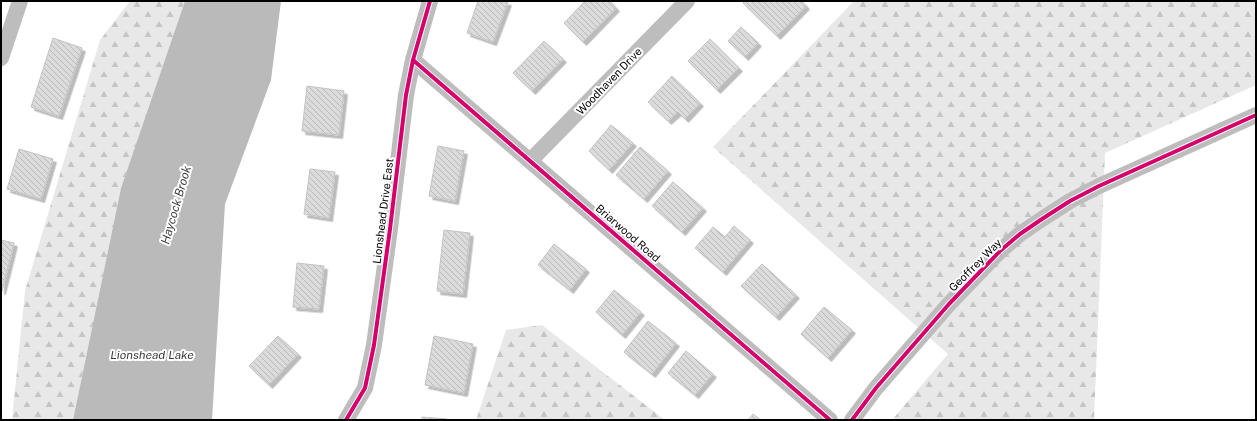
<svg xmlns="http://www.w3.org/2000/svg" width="1257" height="421" viewBox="0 0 1257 421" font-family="'Public Sans',sans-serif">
	<defs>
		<pattern id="forest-firs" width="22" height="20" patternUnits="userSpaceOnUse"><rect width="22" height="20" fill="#e8e8e8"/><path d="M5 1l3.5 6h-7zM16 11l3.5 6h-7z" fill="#c5c5c5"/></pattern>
		<pattern id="building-back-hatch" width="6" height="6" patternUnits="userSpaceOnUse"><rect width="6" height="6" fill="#dbdbdb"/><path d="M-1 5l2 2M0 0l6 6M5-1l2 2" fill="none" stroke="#bababa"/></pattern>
		<filter id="shadow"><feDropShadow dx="3.5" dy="3.5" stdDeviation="0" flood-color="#0004"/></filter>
	</defs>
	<rect width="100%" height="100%" fill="#fff"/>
	<g fill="url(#forest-firs)">
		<path d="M 130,1 L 185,1 L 121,188 L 73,420 L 12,420 L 25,291 L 100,40 Z"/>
		<path d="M 854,1 L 1256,1 L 1256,85 L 1105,153 L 1094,420 L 892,420 L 948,354 L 713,147 Z"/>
		<path d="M 542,325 L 665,420 L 476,420 L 506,330 Z"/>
	</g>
	<path fill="#bababa" d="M 185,1 L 281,1 L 271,80 L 225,204 L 212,420 L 73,420 L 121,188 Z"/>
	<g fill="url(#building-back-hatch)" stroke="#c3c3c3" filter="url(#shadow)">
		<path d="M 478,1 L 508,2 L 493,42 L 467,33 Z"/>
		<path d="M 585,1 L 610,1 L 616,8 L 583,42 L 564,23 Z"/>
		<path d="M 746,1 L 802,1 L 806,6 L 777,36 L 743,3 Z"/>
		<path d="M 741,27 L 758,43 L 745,57 L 728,41 Z"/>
		<path d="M 53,38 L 82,48 L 59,116 L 31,107 Z"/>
		<path d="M 710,39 L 739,68 L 717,90 L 688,61 Z"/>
		<path d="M 544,41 L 563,59 L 532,91 L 513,73 Z"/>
		<path d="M 672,76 L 700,103 L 685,119 L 678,112 L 668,121 L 648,102 Z"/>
		<path d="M 307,86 L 344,91 L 339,135 L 302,131 Z"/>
		<path d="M 611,125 L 633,143 L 609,170 L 589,151 Z"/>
		<path d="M 438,146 L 464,151 L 455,201 L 429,196 Z"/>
		<path d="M 640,147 L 668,171 L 644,199 L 616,175 Z"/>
		<path d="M 19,149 L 53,159 L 41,199 L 7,189 Z"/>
		<path d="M 310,169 L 335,172 L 329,218 L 304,214 Z"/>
		<path d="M 673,182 L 703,208 L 682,232 L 652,206 Z"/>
		<path d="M 734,226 L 750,240 L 723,272 L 695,248 L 713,227 L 725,237 Z"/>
		<path d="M 444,230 L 470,233 L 463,294 L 437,291 Z"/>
		<path d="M 1,240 L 14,243 L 2,291 L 1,291 Z"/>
		<path d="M 554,244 L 586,269 L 570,290 L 538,265 Z"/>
		<path d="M 297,263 L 324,266 L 319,309 L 293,307 Z"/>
		<path d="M 762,264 L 796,295 L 776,317 L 741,286 Z"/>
		<path d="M 614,290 L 641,312 L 622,335 L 596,312 Z"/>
		<path d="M 824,307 L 852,330 L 828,358 L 801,334 Z"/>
		<path d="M 648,321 L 676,343 L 652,374 L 624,352 Z"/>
		<path d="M 278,336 L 298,354 L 269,385 L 249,366 Z"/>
		<path d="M 434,336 L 473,344 L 464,393 L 425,385 Z"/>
		<path d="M 686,351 L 713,374 L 695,395 L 668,373 Z"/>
		<path d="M 753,414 L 761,420 L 748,420 Z"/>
		<path d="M 422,417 L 447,419 L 447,420 L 422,420 Z"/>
	</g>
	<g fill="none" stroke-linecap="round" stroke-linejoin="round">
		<g stroke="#bdbdbd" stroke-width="16">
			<path d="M 1,58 L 20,1"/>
			<path d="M 413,60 L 830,420"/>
			<path d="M 530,161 L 687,1"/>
			<path d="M 346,420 L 365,388 L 374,345 L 390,229 L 406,95 L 413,60 L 430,1"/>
			<path d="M 852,420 L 876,388 L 949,304 L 1000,251 L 1020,234 L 1042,219 L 1070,201 L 1099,186 L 1256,115"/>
		</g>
		<g stroke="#fff" stroke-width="6">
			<g id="cycleway">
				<path d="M 413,60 L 830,420"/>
				<path d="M 346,420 L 365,388 L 374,345 L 390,229 L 406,95 L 413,60 L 430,1"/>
				<path d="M 852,420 L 876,388 L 949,304 L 1000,251 L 1020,234 L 1042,219 L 1070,201 L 1099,186 L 1256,115"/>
			</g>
		</g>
		<use href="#cycleway" stroke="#d6006c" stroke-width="4"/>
	</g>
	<g text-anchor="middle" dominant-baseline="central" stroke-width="4" stroke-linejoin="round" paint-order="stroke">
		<g font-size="11" fill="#000" stroke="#fff">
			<text transform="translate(609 81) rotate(-46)">Woodhaven Drive</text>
			<text transform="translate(383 211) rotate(-83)">Lionshead Drive East</text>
			<text transform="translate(628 233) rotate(41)">Briarwood Road</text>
			<text transform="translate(975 265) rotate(-45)">Geoffrey Way</text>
		</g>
		<g font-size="12" font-style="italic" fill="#3d3d3d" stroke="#fff">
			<text transform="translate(176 205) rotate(-74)">Haycock Brook</text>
			<text x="152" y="355">Lionshead Lake</text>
		</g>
	</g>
	<rect width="1257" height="421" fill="none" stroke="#000000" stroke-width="4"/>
</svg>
